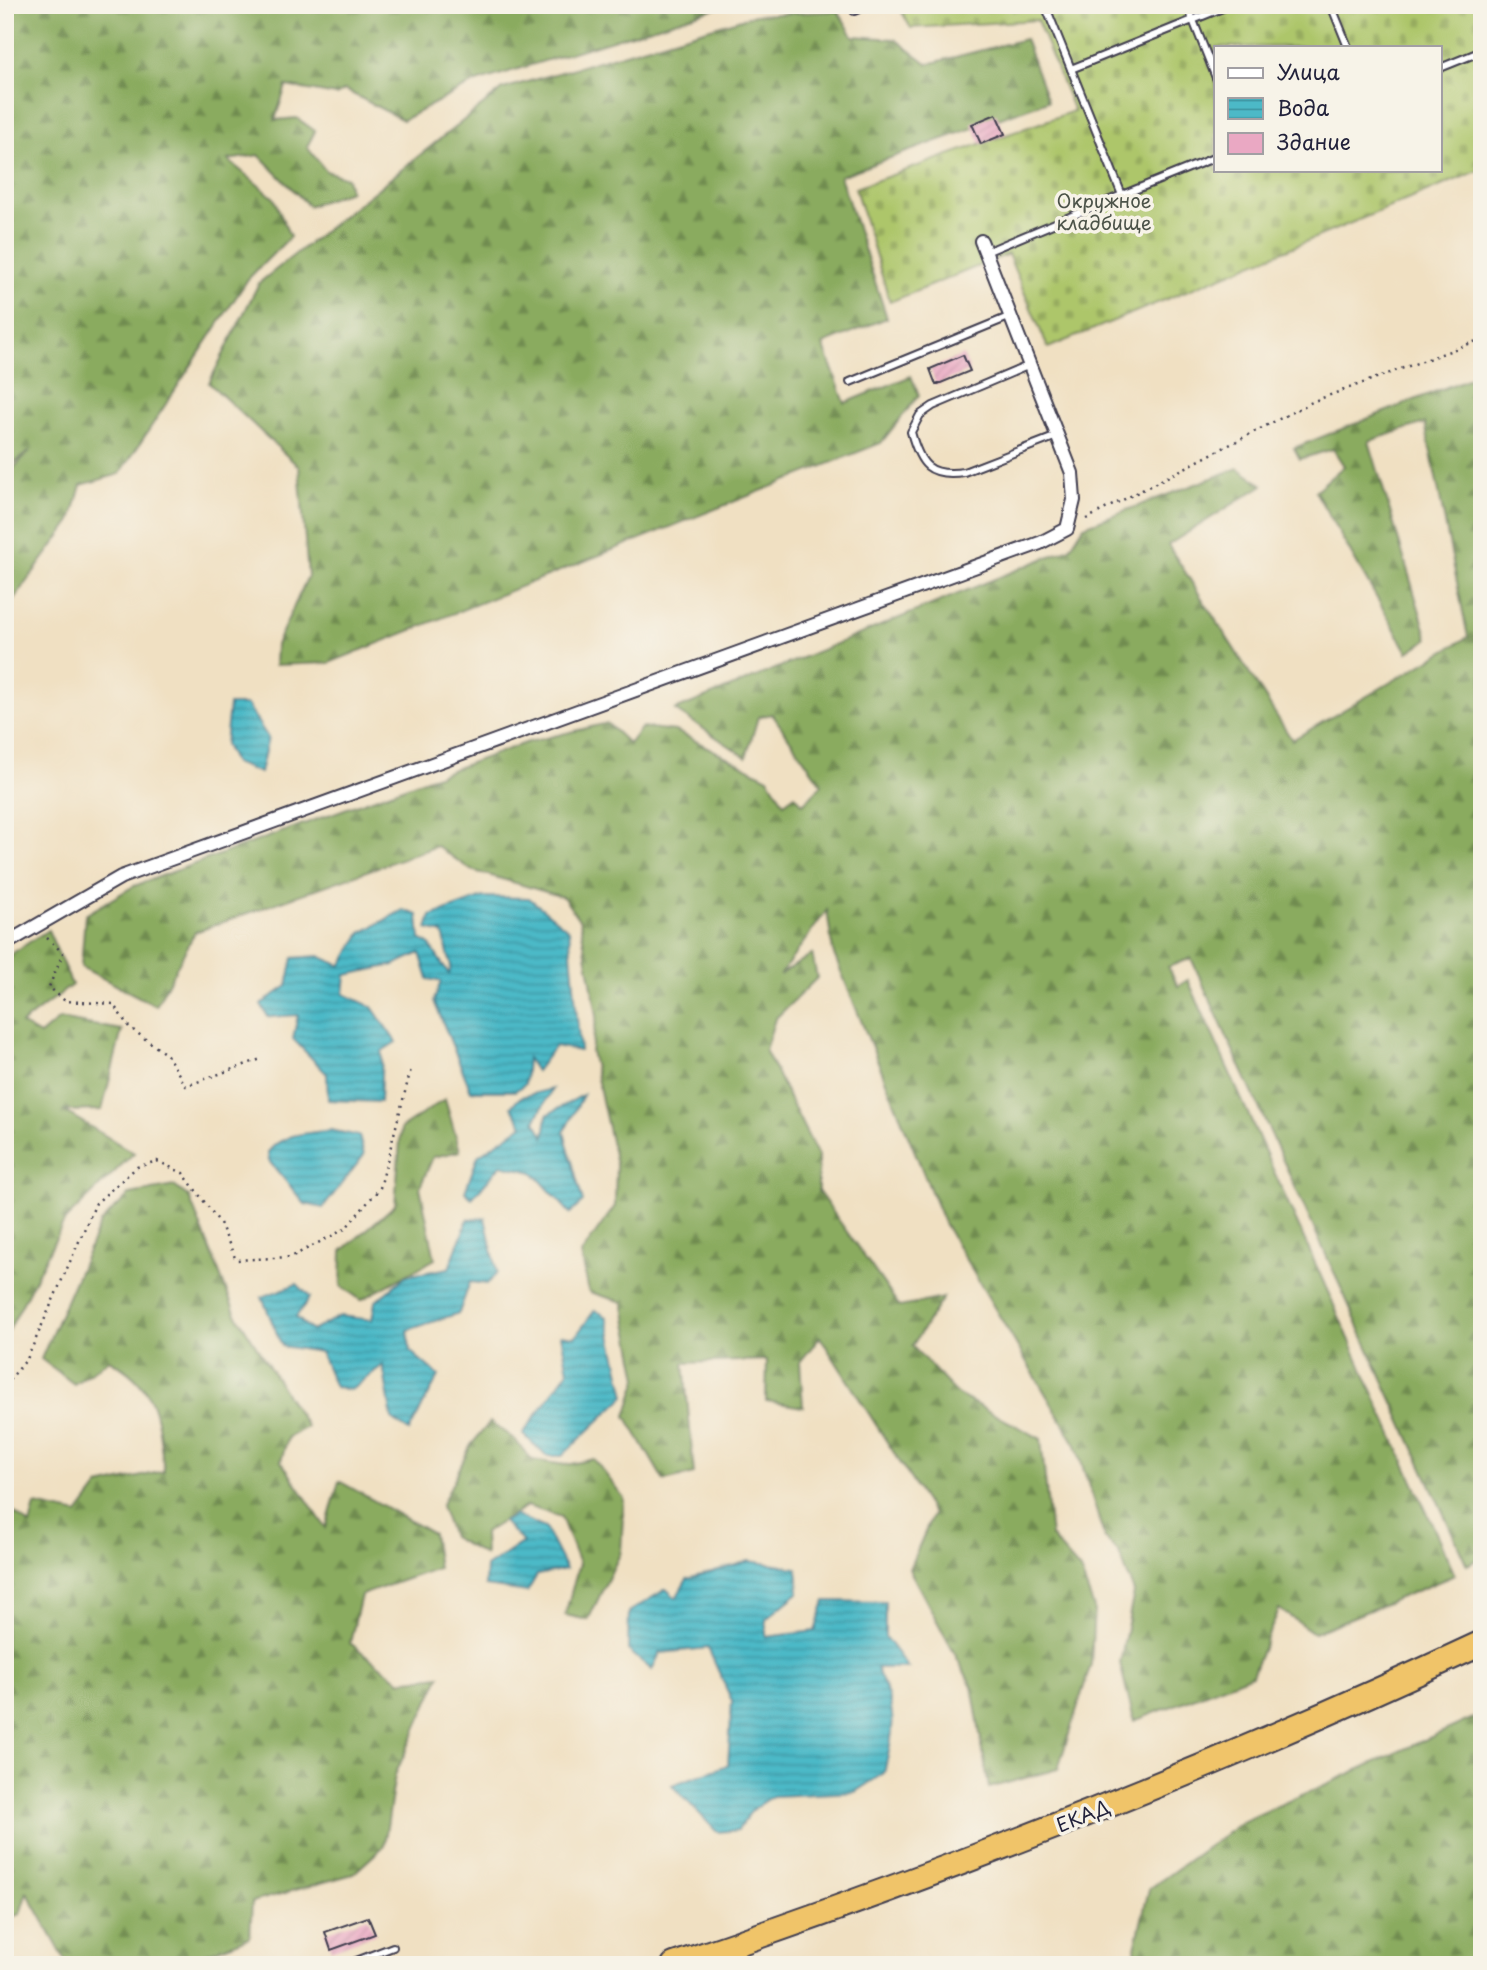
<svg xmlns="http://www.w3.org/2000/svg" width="1487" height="1970" viewBox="0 0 1487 1970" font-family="'Playpen Sans',sans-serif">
  <defs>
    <pattern id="forest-firs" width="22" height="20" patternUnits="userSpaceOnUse" patternTransform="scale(1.75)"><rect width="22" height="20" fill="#8aab5f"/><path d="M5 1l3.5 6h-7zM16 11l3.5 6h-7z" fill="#708b50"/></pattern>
    <pattern id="cemetery-stones" width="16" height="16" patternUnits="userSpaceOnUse" patternTransform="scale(1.75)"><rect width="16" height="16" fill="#adc66b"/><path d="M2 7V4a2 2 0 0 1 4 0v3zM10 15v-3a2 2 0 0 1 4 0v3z" fill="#95aa5e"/></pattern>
    <pattern id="water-rules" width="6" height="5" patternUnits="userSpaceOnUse" patternTransform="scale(1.75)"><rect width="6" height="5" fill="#4cb9c7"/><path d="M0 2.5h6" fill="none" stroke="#3f96a3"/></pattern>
    <pattern id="building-hatch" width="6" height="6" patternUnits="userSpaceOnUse" patternTransform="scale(1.75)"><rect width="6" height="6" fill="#eaa8c3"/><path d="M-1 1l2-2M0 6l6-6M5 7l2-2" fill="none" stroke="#c890a8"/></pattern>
  </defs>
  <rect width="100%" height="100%" fill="#f7f3e8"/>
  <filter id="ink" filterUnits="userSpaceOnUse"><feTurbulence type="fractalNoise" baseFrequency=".0143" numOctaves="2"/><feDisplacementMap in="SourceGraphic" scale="14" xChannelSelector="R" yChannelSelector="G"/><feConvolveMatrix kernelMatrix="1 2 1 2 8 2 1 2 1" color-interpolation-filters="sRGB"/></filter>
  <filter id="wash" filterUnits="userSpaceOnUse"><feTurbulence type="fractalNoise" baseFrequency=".00686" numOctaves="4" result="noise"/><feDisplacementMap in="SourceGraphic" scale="28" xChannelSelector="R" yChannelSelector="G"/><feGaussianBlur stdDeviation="1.57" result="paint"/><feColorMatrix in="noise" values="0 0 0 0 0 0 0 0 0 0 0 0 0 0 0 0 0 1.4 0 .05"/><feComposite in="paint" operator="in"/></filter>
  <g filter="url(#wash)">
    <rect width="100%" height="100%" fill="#f0e0c2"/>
    <!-- forest -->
    <g fill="url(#forest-firs)" stroke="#56664d" stroke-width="2">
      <path d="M5,5h721l-253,78 -70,37 -58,-30 -9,5 -50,-9 -11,34 22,-2 18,13 -8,16 19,24 21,7 3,13 -41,15 -50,-51 -31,5 46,38 16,39 -42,42 -128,195 -39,11 -10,36 -66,90v-134l25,-26 -25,19z"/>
      <path d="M838,11l15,25 42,3 33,25 97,-25 23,62 -208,75 47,142 -64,26 22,59 66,-27 8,19 -38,48 -552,220 -54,2 1,-20 32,-69 -9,-109 -90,-84 50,-100 244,-194 252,-74z"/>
      <path d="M1482,373v1184l-15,8 -276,-607 -23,9 10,19 10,-6 267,595 -141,58 -35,-24 -27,66 -118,46 -14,-58 14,-71 -15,-39 -14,-14 -29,-94 -132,-222 -111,-271 -6,-42 -47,65 32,-21 5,24 -42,41 -10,31 53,106v35l82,116 43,-9 -31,48 46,49 83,44 10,98 29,33 14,38 -3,56 -33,105 -69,19 -17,-102 -63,-117 24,-55 -113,-177 -20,25 3,45 -37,-6 1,-41 -83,3 10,111 -30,7 -38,-65 12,-38 -15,-76 -34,-10 -8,-38 34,-48 1,-42 -25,-113 6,-36 -17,-94 -17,-24 -92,-27 -34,-24 -242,86 -39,74 -75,-39 4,-52 49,-29 391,-143 82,-20 22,21 13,-17 34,4 92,47 16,25 11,-8 8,9 19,-19 -50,-71 -14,3 -12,40 -71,-47 395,-162 14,-22 154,-58 25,17 -95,60 124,195 176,-103 -43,-214 -56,18 59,198 -20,13 -93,-161 29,-25 -11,-17 -33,10 -6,-11z"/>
      <path d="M48,930l24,55 -51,39 19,11 19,-16 63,11 -20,80 -38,1 70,42 -69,67 -60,118v-380z"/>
      <path d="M445,1099l15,52 -27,6 -13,30 15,72 -74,41 -20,-14 1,-35 53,-46 6,-77z"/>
      <path d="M174,1186l15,11 46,115 72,115 -19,10 -7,24 45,67 13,-47 94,53 5,34 -77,27 -11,48 50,38 40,-5 -45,99 -11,71 -31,28 -101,28 -2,35 -73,28h-109l-41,-73 -7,22 -15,5v-414l25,20 5,-20 43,9 21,-28 65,-15c-7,-52 -4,-84 -55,-111l-35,24 -33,-25 59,-136 30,-29z"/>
      <path d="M490,1422l24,17 18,21 34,5 28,-6 30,39 -3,54 -33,68 -23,-5 14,-51 -18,-47 -34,-11 -43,27 1,22 -33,-18 -11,-31 30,-61z"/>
      <path d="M1482,1714v251h-344l-3,-17 14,-59 93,-67z"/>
    </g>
    <!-- cemetery -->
    <path fill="url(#cemetery-stones)" stroke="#687453" stroke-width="2" fill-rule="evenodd" d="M898,5h584v164l-434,179 -40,-94 -118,48 -35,-114 219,-77 -37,-91 -126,8zM1216,47h224v123h-224z"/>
    <!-- water -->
    <g fill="url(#water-rules)" stroke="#376e81" stroke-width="2">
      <path d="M229,705h18l21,33 -8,35 -26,-10 -9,-18z"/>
      <path d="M483,897l46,1 40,32 11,121 -25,-5 -19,25 -9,-13 -2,26 -10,7h-44l-37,-90 7,-20 -13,-2 -8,-26 -26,12 -48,10 -2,19 28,13 24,35 -14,9 -2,51 -52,-2 -1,-26 -34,-35 5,-24 -30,2 -7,-13 26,-18 6,-28 26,-2 22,10 20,-33 42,-23 15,5 2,24 9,5 20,30 2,-8 -8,-33 -16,-4 4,-13z"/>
      <path d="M552,1089l-17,32 9,16 3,-22 36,-20 -19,37 19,70 -13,11 -37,-41 -32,-7 -29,33 -7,-6 13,-36 45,-31 -12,-19 10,-9z"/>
      <path d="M331,1130l28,6 5,19 -41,53 -18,-4 -36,-43 -1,-9c15,-19 40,-19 63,-22z"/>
      <path d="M485,1218l12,54 -9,12 -18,-2 -11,31 -51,17 2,21 29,25 -30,55 -17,-12 -9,-54 -32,25 -16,-3 -15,-35 -38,-6 -20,-49 35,-13 13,13 -14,20 16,14 28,-15 32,4 3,-18 31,-26 43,-8 19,-49z"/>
      <path d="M595,1310l12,7 18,79 -63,60h-16l-23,-22 45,-63 -7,-36 14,2z"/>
      <path d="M515,1515l30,13 21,41 -29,6 -10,17 -42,-6 1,-19 37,-25 -20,-20z"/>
      <path d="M749,1561l48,7 2,24 -33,27v18l49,-6 10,-30 60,1v35l23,31h-32c22,44 19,58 8,105l-29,19 -82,4 -21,14 -14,20 -21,2 -45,-47 56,-20 4,-64 -24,-53 -48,5 -8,17 -24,-20 1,-38 37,-23 10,9 11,-19z"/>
    </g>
    <g id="blocks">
      <!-- building -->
      <g fill="url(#building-hatch)">
        <path d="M996,114l9,20 -24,10 -9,-20z"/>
        <path d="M963,355l7,16 -34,14 -6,-16z"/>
        <path d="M368,1917l7,17 -44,16 -6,-18z"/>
      </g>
    </g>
  </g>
  <g filter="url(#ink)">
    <use href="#blocks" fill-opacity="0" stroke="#413e4f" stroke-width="2"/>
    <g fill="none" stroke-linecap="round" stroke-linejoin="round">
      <defs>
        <g id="lane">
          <path d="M1045,5l26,64"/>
          <path d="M1187,5l29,73"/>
          <path d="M1331,5l17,42"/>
          <path d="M1473,5l9,23"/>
          <path d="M854,11l15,-6"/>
          <path d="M1440,68l42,-17"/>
          <path d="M1216,157l-94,38 -51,-126 159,-64"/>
          <path d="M986,252l136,-57"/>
          <path d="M1030,365l-97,41 -13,9 -9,17c9,33 18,45 53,40l93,-36"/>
          <path d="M850,382l161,-66"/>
          <path d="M346,1965l47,-18"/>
        </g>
        <path id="street" d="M5,944l116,-67 919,-334 27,-14 7,-29 -2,-27 -91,-232"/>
        <path id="highway" d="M674,1965c275,-93 545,-199 808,-322"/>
      </defs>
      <!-- lane casing -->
      <use href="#lane" stroke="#413e4f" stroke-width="10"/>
      <!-- street casing -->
      <use href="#street" stroke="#413e4f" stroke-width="16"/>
      <!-- highway casing -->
      <use href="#highway" stroke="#413e4f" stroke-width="28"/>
      <!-- path -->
      <g stroke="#413e4f" stroke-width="2.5" stroke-dasharray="2 5" stroke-linecap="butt">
        <path d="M1086,519l228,-118 168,-62"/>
        <path d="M47,938l16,15 -14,34 16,14 48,3 16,23 38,28 19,31 75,-27"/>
        <path d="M5,1385l22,-26 69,-156 41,-36 20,-6 26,12 37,50 16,37 55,-3 54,-28 35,-41 31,-119"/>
      </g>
      <!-- lane -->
      <use href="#lane" stroke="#fff" stroke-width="6"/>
      <!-- street -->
      <use href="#street" stroke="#fff" stroke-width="12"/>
      <!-- highway -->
      <use href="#highway" stroke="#f0c469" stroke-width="24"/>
    </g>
  </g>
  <g text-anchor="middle" stroke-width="7" stroke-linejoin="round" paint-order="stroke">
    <!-- park labels -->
    <g font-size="19" fill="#4c5349" stroke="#f7f3e8">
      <text x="1104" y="208">Окружное<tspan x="1104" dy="22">кладбище</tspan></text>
    </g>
    <!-- street labels -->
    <g font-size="19" fill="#22223b" stroke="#f7f3e8">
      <text transform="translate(1083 1816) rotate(-22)" y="7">ЕКАД</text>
    </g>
  </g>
  <!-- margin -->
  <rect width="1487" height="1970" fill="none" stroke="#f7f3e8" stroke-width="28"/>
  <!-- legend -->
  <rect x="1214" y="46" width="228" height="126" fill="#f7f3e8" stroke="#a29fa3" stroke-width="2"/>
  <rect x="1228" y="68" width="35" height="10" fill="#ffffff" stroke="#a29fa3" stroke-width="2"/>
  <text x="1277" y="80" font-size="21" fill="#22223b">Улица</text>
  <rect x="1228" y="98" width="35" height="21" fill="url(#water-rules)" stroke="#a29fa3" stroke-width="2"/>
  <text x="1277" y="116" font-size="21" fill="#22223b">Вода</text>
  <rect x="1228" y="133" width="35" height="21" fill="#eaa8c3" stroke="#a29fa3" stroke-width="2"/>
  <text x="1277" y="150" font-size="21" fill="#22223b">Здание</text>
</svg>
